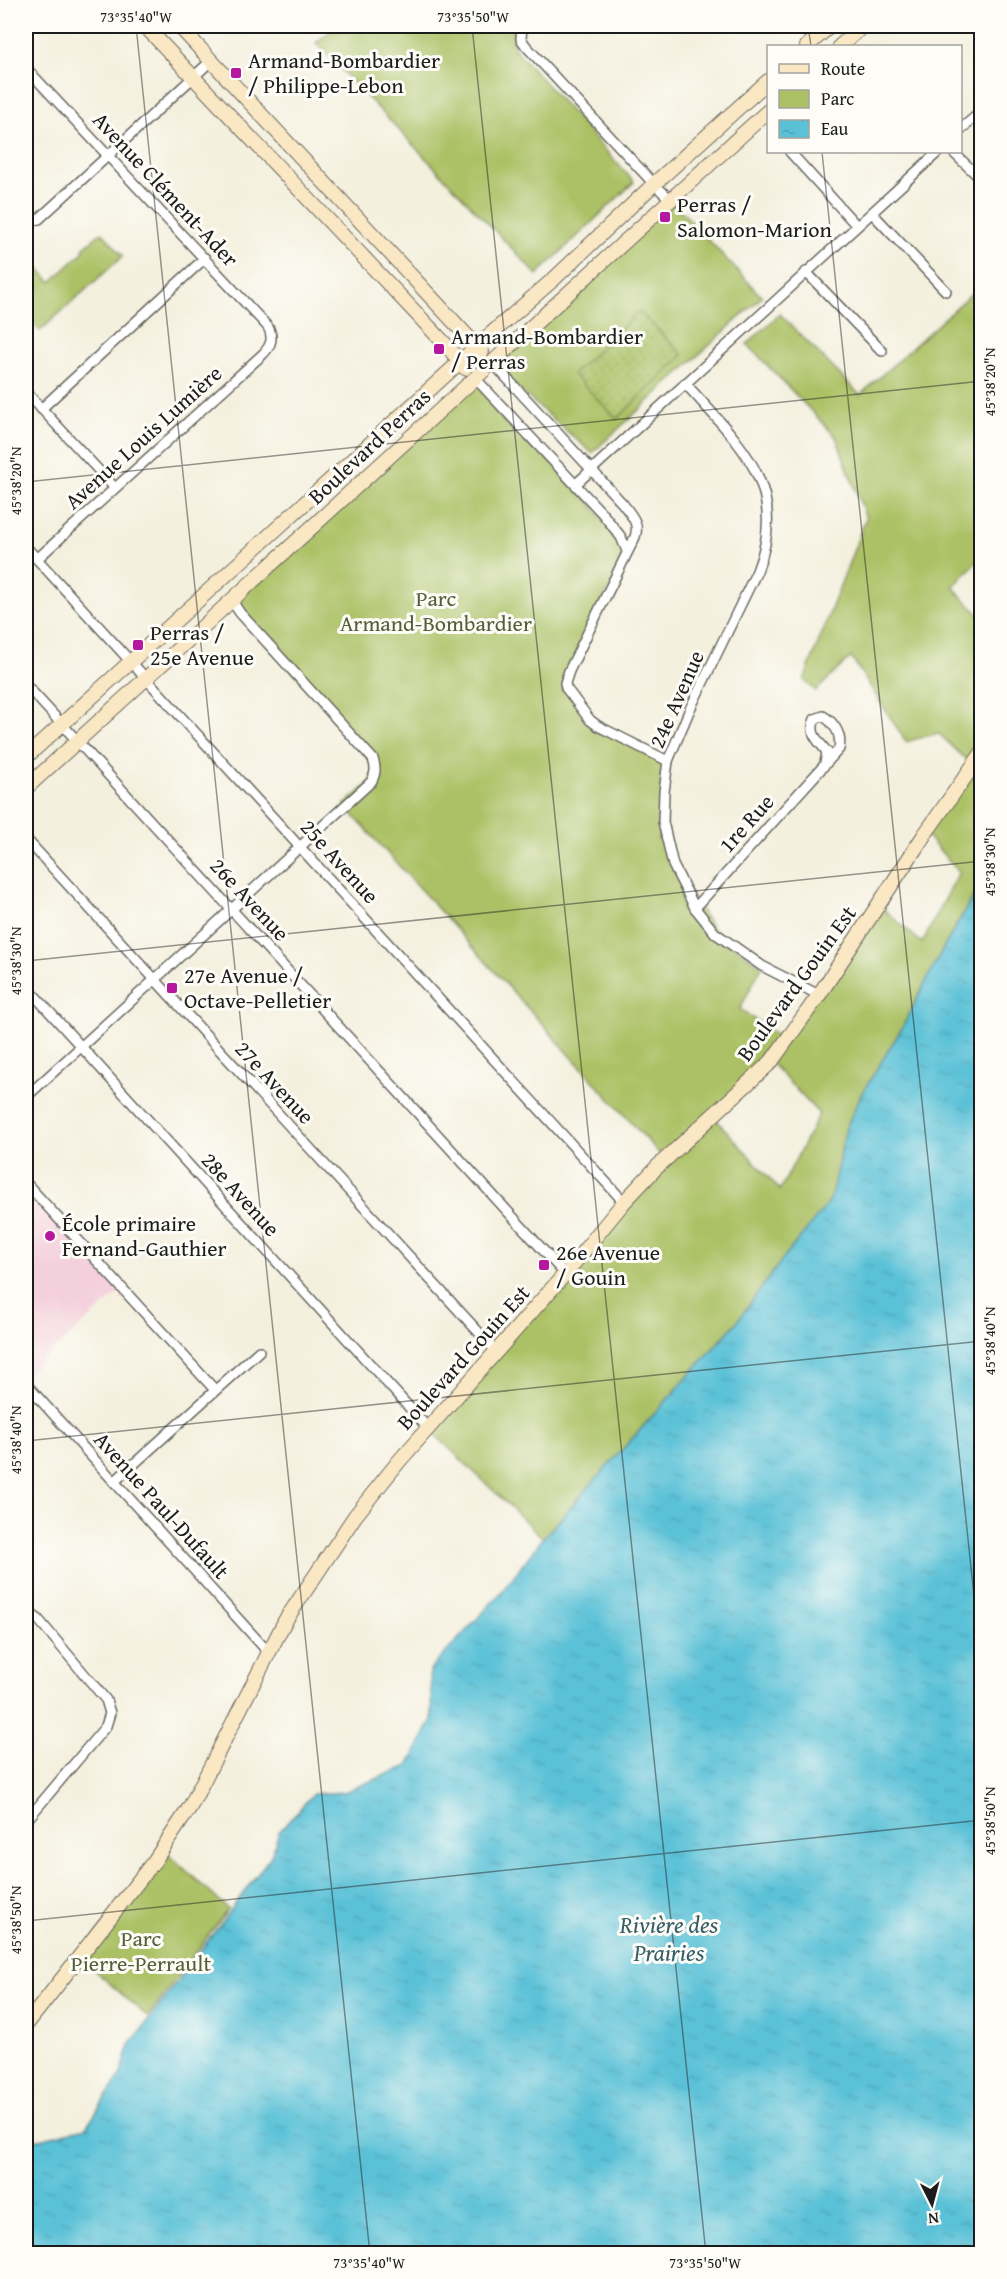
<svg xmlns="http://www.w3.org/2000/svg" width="1007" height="2279" viewBox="0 0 1007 2279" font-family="'Gentium Book Plus',serif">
  <defs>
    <pattern id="garden-dots" width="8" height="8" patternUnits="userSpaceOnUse" patternTransform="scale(1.5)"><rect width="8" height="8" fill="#acc165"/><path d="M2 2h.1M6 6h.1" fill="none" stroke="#93a557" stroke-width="1.8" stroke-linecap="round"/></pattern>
    <pattern id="water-ripples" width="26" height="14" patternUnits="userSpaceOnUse" patternTransform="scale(1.5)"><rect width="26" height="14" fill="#5ac1d7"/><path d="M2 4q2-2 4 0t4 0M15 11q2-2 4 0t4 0" fill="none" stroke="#4ea5b8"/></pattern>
  </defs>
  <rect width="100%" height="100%" fill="#fdfcf7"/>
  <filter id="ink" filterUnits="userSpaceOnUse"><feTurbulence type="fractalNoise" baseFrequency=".0167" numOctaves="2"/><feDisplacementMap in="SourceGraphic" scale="12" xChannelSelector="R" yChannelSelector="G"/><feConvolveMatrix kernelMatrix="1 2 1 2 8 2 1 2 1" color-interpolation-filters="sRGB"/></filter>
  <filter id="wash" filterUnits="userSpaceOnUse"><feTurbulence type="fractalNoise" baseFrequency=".008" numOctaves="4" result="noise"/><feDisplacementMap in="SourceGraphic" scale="24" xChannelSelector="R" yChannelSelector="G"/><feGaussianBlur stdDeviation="1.35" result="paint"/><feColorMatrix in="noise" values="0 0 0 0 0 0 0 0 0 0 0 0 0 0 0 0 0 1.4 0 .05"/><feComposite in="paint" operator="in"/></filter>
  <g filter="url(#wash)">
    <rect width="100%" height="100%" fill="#f4f0de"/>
    <!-- built -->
    <path fill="#f4cfdc" d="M26,1183l97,106 -97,85z"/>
    <!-- green -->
    <g fill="#acc165" stroke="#646e40" stroke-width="1.5" fill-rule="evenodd">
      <path d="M336,26h177l1,22 120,134 -97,93 -221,-232z"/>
      <path d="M671,200l91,97 -170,156 -86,-75 -14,-16z"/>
      <path d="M102,232l21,24 -83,75 -14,-15v-60l25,26 33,-31 -1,-3z"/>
      <path d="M981,285v272l-28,30 28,30v266l-40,69 -40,78 -39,63 -16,35 -15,73 -95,122 -193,215 -115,-110 237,-268 -321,-355 27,-23 4,-17 -143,-164 243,-223 101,106 51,67 -62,132 25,37 78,41 -5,46 10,58 42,68 47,33 -22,43 42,30 97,-134 43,38 37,-71 -34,-38 48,-68 -35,-33 -32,9 -55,-85 -35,34 -12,-11 62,-162 -30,-81 -89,-93 33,-30 80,81zM771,1063l48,51 -39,76 -66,-73z"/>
      <path d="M163,1849l65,60 -80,108 -69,-60z"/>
    </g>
    <!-- garden -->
    <path fill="url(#garden-dots)" stroke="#646e40" stroke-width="1.5" d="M639,311l44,44 -66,64 -44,-45z"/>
    <!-- water -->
    <path fill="url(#water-ripples)" stroke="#3b6e7a" stroke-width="1.5" d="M981,883v1370h-955v-102l7,-10 53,-14 34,-51 10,-31 141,-189 8,-24 34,-38 31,-2 64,-26 24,-46 -2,-50 70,-76 43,-56 193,-215 48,-66 46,-56 16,-73 16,-35 39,-63 40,-78z"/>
  </g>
  <g filter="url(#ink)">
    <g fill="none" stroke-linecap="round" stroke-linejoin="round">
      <defs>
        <g id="street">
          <path d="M522,26l-1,13 5,7 128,138 17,16"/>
          <path d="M976,26l6,5"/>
          <path d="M26,68l242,259c6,11 3,19 -5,27l-226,205"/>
          <path d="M960,130l22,-19"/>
          <path d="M790,152l67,74"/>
          <path d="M953,152l29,28"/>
          <path d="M872,213l74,78"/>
          <path d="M26,222l13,-3 173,-159"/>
          <path d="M806,272l76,79"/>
          <path d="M492,362l131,142c8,11 17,19 12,33l-66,134 -4,12 1,5 24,32 8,6 70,35"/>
          <path d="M475,378l127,135 19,24 6,14"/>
          <path d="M685,383c52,59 106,102 72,188l-67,138 -22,52 -4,31 -1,30 10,43 22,43 20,25 47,33 57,29"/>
          <path d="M26,392l89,96"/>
          <path d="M41,409l164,-151"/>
          <path d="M576,484l362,-332"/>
          <path d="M26,547l598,655"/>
          <path d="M26,685l539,589"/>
          <path d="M26,839l470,512"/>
          <path d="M695,908l144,-159c3,-14 -4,-26 -16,-33l-8,3c-7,15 4,22 12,33l-2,11"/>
          <path d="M26,986l402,442"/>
          <path d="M26,1097l345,-315c5,-8 5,-14 2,-23l-133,-146 -8,-12"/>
          <path d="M26,1183l189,207"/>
          <path d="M26,1384l243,269"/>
          <path d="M114,1482l145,-131"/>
          <path d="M26,1611l12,8 68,81 4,13 -4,13 -80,95"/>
        </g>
        <g id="secondary">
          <path d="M145,26l303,321 17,21"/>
          <path d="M179,26l303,326"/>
          <path d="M807,46l23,-20"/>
          <path d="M840,46l23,-20"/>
          <path d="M26,757l458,-417 71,-62 99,-94 114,-103"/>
          <path d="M26,788l742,-677"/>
          <path d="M26,2025l129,-165 35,-53 95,-186 70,-105 45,-56 165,-186 59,-72 32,-34 115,-106 48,-67 106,-161 57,-81"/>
        </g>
      </defs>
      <!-- street casing -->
      <use href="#street" stroke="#686660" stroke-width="12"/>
      <!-- secondary casing -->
      <use href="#secondary" stroke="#686660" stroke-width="16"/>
      <!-- street -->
      <use href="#street" stroke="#fff" stroke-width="9"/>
      <!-- secondary -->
      <use href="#secondary" stroke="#fae7c3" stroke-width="14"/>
    </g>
  </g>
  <!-- ticks -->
  <path fill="none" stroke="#1c1c1c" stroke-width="1.5" stroke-opacity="0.45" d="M136,26l234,2228M472,26l234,2228M808,26l3,20M822,152l160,1520M26,482l956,-101M26,961l956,-100M26,1441l956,-100M26,1921l956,-101M26,2179l7,75"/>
  <!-- markers -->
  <g fill="#b5179e" stroke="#fdfcf7" stroke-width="2">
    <rect x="230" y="67" width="12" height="12" rx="3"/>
    <rect x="659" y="211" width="12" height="12" rx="3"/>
    <rect x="433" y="343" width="12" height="12" rx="3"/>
    <rect x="132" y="639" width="12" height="12" rx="3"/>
    <rect x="166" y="982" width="12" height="12" rx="3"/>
    <circle cx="50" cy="1236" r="6"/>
    <rect x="538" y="1259" width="12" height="12" rx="3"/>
  </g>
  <g text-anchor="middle" stroke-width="6" stroke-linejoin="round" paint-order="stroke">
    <!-- poi labels -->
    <g font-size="22" fill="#1c1c1c" stroke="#fdfcf7" text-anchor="start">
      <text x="248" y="68">Armand-Bombardier<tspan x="248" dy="25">/ Philippe-Lebon</tspan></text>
      <text x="677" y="212">Perras /<tspan x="677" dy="25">Salomon-Marion</tspan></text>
      <text x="451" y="344">Armand-Bombardier<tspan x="451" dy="25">/ Perras</tspan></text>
      <text x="150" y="640">Perras /<tspan x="150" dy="25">25e Avenue</tspan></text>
      <text x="184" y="983">27e Avenue /<tspan x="184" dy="25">Octave-Pelletier</tspan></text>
      <text x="62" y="1231">École primaire<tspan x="62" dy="25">Fernand-Gauthier</tspan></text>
      <text x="556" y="1260">26e Avenue<tspan x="556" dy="25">/ Gouin</tspan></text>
    </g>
    <!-- street labels -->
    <g font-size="22" fill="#1c1c1c" stroke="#fdfcf7">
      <text transform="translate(166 189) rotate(47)" y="8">Avenue Clément-Ader</text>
      <text transform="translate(143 437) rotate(-42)" y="8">Avenue Louis Lumière</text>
      <text transform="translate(369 446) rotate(-43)" y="8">Boulevard Perras</text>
      <text transform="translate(676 699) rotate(-66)" y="8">24e Avenue</text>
      <text transform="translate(746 823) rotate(-48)" y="8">1re Rue</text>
      <text transform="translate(340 861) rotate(48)" y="8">25e Avenue</text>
      <text transform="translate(250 899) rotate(47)" y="8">26e Avenue</text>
      <text transform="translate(796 983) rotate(-54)" y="8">Boulevard Gouin Est</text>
      <text transform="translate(275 1082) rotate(47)" y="8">27e Avenue</text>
      <text transform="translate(241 1194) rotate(48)" y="8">28e Avenue</text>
      <text transform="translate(463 1357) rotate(-48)" y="8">Boulevard Gouin Est</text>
      <text transform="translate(162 1505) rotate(48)" y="8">Avenue Paul-Dufault</text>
    </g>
    <!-- park labels -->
    <g font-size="22" fill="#565e39" stroke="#fdfcf7">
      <text x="436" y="606">Parc<tspan x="436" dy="25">Armand-Bombardier</tspan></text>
      <text x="141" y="1946">Parc<tspan x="141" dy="25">Pierre-Perrault</tspan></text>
    </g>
    <!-- water labels -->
    <g font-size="24" font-style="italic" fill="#355e67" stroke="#fdfcf7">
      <text x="669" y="1933">Rivière des<tspan x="669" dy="28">Prairies</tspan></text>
    </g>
  </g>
  <!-- margin -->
  <rect width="1007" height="2279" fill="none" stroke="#fdfcf7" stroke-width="66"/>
  <!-- legend -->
  <rect x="767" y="45" width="195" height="108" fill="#fdfcf7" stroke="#a3a29f" stroke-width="1.5"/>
  <rect x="779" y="64" width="30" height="9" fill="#fae7c3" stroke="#a3a29f" stroke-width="1.5"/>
  <text x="821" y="75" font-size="18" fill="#1c1c1c">Route</text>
  <rect x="779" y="90" width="30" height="18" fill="#acc165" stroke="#a3a29f" stroke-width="1.5"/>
  <text x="821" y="105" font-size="18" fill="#1c1c1c">Parc</text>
  <rect x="779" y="120" width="30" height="18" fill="url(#water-ripples)" stroke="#a3a29f" stroke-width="1.5"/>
  <text x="821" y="135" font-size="18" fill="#1c1c1c">Eau</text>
  <!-- north arrow -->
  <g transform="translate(932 2204) rotate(174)" stroke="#fdfcf7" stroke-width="4.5" paint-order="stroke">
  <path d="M0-4.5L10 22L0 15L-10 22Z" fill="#1c1c1c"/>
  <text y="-9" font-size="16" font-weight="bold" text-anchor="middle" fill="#1c1c1c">N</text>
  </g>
  <rect x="33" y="33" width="941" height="2213" fill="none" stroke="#1c1c1c" stroke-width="2"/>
  <g font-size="15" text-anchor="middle" fill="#1c1c1c">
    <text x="136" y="22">73°35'40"W</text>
    <text x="473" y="22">73°35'50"W</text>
    <text transform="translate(990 382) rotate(-90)" y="5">45°38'20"N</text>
    <text transform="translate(16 481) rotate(-90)" y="5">45°38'20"N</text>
    <text transform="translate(990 862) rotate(-90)" y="5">45°38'30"N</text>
    <text transform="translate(16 961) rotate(-90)" y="5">45°38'30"N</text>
    <text transform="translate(990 1341) rotate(-90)" y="5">45°38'40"N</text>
    <text transform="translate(16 1440) rotate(-90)" y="5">45°38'40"N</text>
    <text transform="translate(990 1821) rotate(-90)" y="5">45°38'50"N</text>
    <text transform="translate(16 1920) rotate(-90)" y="5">45°38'50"N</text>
    <text x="369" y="2268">73°35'40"W</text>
    <text x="705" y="2268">73°35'50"W</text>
  </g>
</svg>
